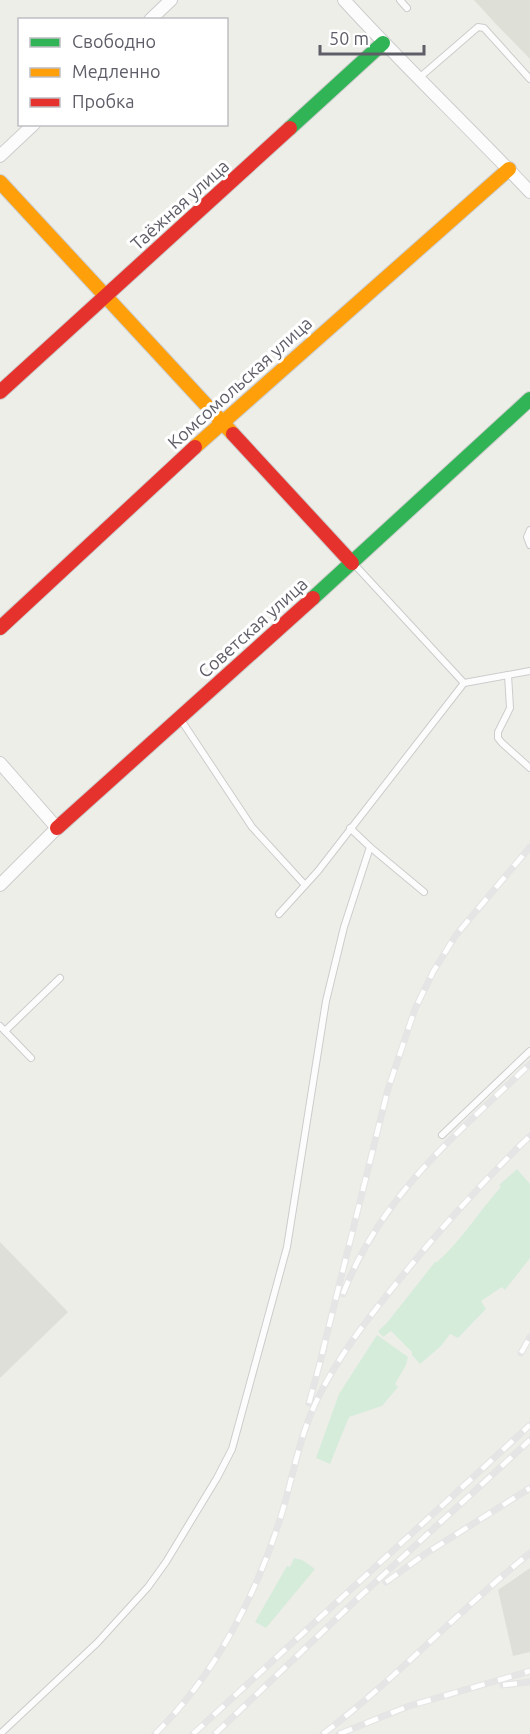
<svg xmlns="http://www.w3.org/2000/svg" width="530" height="1734" viewBox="0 0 530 1734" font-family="Ubuntu,sans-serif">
  <rect width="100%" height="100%" fill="#eeeee9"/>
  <!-- industrial -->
  <g fill="#dfdfda">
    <path d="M0,1242l68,70 -68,66z"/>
    <path d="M530,1568v84l-17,4 -15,-66z"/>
  </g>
  <!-- education -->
  <path fill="#dedfd7" d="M474,0h56v59l-35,-36z"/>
  <!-- green -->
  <g fill="#d5ecdb">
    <path d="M517,1169l13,15v74l-25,32 -3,-3 -21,14 5,8 -28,29 -8,-4 -9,12 -21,18 -8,-9v-3l-21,-21 -8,6 -5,-6 8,-7 49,-62h2c25,-22 41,-50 64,-75l-2,-2z"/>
    <path d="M377,1335l31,22 -2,8 -11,19 3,3 -16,19 -33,11 -19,47 -14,-6 23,-64z"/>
    <path d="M294,1558l8,2 13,9 -49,59 -11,-6 32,-56 3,1z"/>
  </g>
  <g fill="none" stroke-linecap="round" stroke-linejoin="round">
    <defs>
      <g id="lane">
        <path d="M400,0l7,8"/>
        <path d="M419,78l59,-51 6,1 46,51"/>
        <path d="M530,530l-3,7 3,8"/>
        <path d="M508,675l2,33 -12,24v6l4,5 28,25"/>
        <path d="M464,683l66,-12"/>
        <path d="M181,720l71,107 53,58"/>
        <path d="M370,847l54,45"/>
        <path d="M279,914l39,-43 146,-188 -110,-119"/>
        <path d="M0,1026l31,32"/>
        <path d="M5,1031l55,-53"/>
        <path d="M442,1135l88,-84"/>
        <path d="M0,1734l97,-91 51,-56 18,-25 51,-84 15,-29 55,-202 39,-246 18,-74 26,-80 -20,-19"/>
      </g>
      <g id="street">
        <path d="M344,0c60,66 125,127 186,192"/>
        <path d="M150,20l21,-20"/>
        <path d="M0,156l34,-32"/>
        <path d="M0,763l57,65 -57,57"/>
      </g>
      <g id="fast">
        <path d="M290,128l93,-85"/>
        <path d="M313,598l217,-199"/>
      </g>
      <g id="slow">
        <path d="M0,182l233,252"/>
        <path d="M195,447l314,-278"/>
      </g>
      <g id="jam">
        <path d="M0,392l290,-264"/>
        <path d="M233,434l119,129"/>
        <path d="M0,628l195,-181"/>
        <path d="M57,828l256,-230"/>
      </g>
    </defs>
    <!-- lane casing -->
    <use href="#lane" stroke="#ccc" stroke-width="8"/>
    <!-- street casing -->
    <use href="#street" stroke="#ccc" stroke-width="14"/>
    <!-- fast casing -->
    <use href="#fast" stroke="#cbcbcb" stroke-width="16"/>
    <!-- slow casing -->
    <use href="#slow" stroke="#cbcbcb" stroke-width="16"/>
    <!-- jam casing -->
    <use href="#jam" stroke="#cbcbcb" stroke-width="16"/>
    <!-- lane -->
    <use href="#lane" stroke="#fcfcfc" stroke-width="6"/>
    <!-- street -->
    <use href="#street" stroke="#fcfcfc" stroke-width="12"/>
    <!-- fast -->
    <use href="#fast" stroke="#30b455" stroke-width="14"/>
    <!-- slow -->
    <use href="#slow" stroke="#ff9f0a" stroke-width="14"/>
    <!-- jam -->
    <use href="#jam" stroke="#e5322d" stroke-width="14"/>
    <defs>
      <g id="rail">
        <path d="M343,1294c39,-100 112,-158 187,-230"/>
        <path d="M521,1353l9,-16"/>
        <path d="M322,1354l66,-265 27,-80 18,-37 23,-37 74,-88"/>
        <path d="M309,1403l15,-55"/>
        <path d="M386,1582l39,-28 105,-66"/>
        <path d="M503,1685l27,-3"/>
        <path d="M155,1734c60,-59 101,-138 126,-218 12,-39 18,-79 36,-116 21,-44 52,-83 82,-120 41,-51 84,-99 131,-144"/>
        <path d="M193,1734l337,-309"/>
        <path d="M215,1734l141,-134 174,-160"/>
        <path d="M323,1734c73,-55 136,-124 207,-181"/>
        <path d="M339,1734l70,-28 121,-35"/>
      </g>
    </defs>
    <!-- rail casing -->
    <use href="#rail" stroke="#e5e5e5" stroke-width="7"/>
    <!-- rail -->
    <use href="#rail" stroke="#fff" stroke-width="4.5" stroke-dasharray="14" stroke-linecap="butt"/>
  </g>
  <g text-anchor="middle" stroke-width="6" stroke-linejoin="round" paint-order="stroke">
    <!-- street labels -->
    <g font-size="18" fill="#5e5e68" stroke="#fff">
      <text transform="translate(180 205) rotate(-42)" y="6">Таёжная улица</text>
      <text transform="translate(240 383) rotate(-42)" y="6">Комсомольская улица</text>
      <text transform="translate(253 628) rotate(-42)" y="6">Советская улица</text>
    </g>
  </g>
  <!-- legend -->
  <rect x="18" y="18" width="210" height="108" fill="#ffffff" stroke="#bfbfc3" stroke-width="1.5"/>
  <rect x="30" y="38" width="30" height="9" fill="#30b455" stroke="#bfbfc3" stroke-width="1.5"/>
  <text x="72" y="48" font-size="18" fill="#5e5e68">Свободно</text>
  <rect x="30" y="68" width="30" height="9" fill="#ff9f0a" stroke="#bfbfc3" stroke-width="1.5"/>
  <text x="72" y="78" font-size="18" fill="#5e5e68">Медленно</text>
  <rect x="30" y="98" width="30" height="9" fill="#e5322d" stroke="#bfbfc3" stroke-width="1.5"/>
  <text x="72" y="108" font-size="18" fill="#5e5e68">Пробка</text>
  <!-- scale -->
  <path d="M320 45v9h104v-9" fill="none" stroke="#5e5e68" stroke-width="3"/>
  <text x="329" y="45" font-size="18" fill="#5e5e68" stroke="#ffffff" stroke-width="4.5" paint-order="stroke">50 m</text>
</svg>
